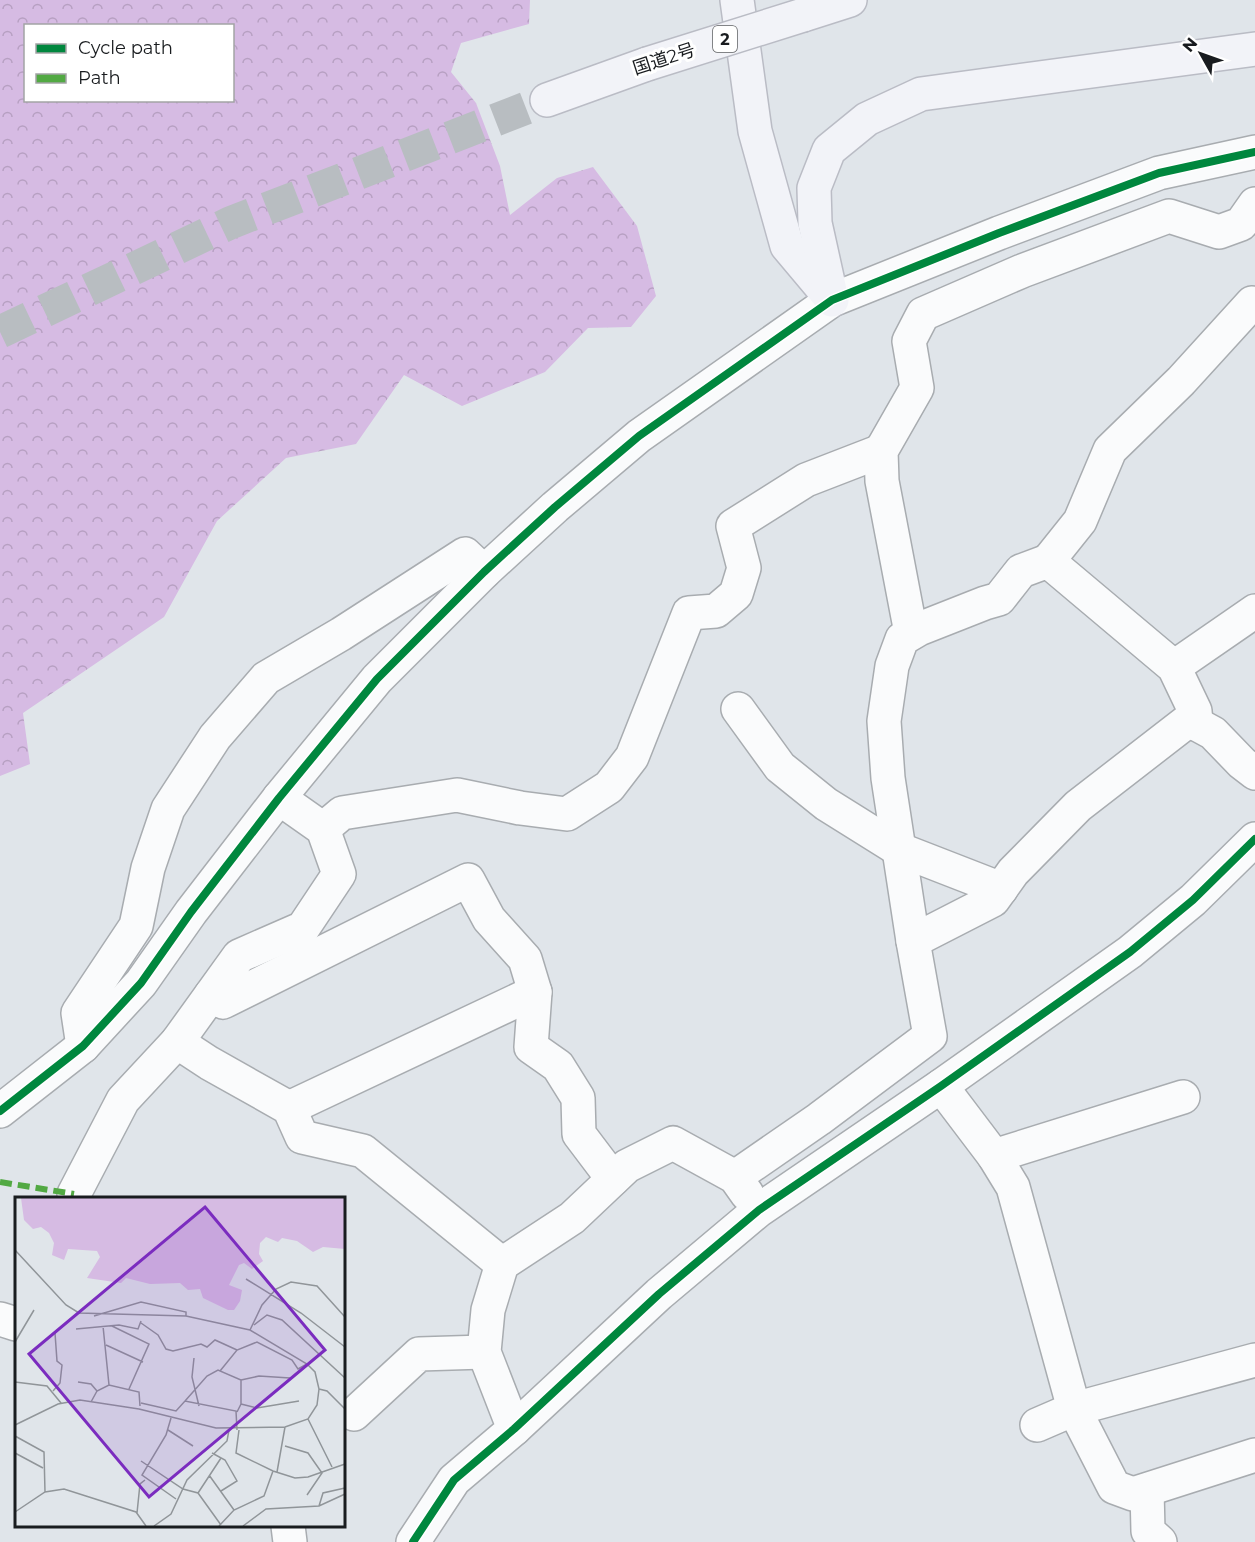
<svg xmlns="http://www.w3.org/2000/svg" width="1255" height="1542" viewBox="0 0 1255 1542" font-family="Montserrat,'Noto Sans JP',sans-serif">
  <defs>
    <pattern id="forest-crowns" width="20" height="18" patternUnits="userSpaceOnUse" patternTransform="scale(1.5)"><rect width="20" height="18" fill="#d6bbe3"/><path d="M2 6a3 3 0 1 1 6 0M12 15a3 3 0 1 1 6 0" fill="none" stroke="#b7a0c2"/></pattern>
  </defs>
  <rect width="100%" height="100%" fill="#e0e5ea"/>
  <!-- forest -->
  <path fill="url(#forest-crowns)" fill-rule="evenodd" d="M0,0h530l-1,24 -68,19 -10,29 25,31 24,63 10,49 47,-37 36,-11 44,59 19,70 -25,31 -43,1 -43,44 -83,34 -58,-31 -48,69 -70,14 -69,63 -53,96 -141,96 7,51 -30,12zM26,26h206v74h-206z"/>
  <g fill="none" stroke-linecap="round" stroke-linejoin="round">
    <!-- trunk-tunnel -->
    <path stroke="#b8bdc1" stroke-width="33" stroke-dasharray="33 16" stroke-linecap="butt" d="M0,332l230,-109 317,-123"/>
    <defs>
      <g id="minor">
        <path d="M1048,561l32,-40 30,-71 71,-69 71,-78"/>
        <path d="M911,633l-29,-152 -1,-30 36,-63 -8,-47 14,-27 99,-43 147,-55 50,16 22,-8 14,-20"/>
        <path d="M1174,667l81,-56"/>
        <path d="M738,709l42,58 46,37 72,45 103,40"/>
        <path d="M323,829l19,-16 115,-18 63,13 47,6 42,-27 23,-30 57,-144 27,-2 20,-17 8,-26 -11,-42 73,-46 75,-29"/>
        <path d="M913,941l-25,-163 -4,-57 8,-55 10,-27 17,-10 66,-26 14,-4 22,-28 27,-10 126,106 21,44 1,13"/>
        <path d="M211,995l12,7 245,-122 21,39 36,40 10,33 -4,55 27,19 20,32 1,36 34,45"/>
        <path d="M177,1042l32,21 80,45 13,29 61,14 139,113"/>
        <path d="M83,1046l-5,-33 58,-87 12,-58 20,-59 47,-72 51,-59 75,-44 124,-80 19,18"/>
        <path d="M941,1086l53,70 19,31 61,222 40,78 19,7 122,-39"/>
        <path d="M289,1108l246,-116"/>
        <path d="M994,1156l189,-59"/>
        <path d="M735,1177l84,-58 111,-83 -17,-95 80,-41 20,-28 65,-66 111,-86 24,13 29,30 13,10"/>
        <path d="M74,1194l49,-94 54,-58 62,-86 64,-28 36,-54 -16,-45 -44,-31"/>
        <path d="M0,1319l16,5"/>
        <path d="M354,1414l65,-60 65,-2"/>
        <path d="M1037,1425l37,-16 181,-49"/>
        <path d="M1147,1490l1,41 12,11"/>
        <path d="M288,1526l2,16"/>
        <path d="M413,1542l41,-62 60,-51 -30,-77 4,-42 14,-46 70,-46 55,-52 46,-23 62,34 12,17"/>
      </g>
      <g id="tertiary">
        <path d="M0,1111l83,-65 58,-63 50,-71 88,-114 98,-119 107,-107 71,-65 84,-71 193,-136 167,-67 160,-60 96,-21"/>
        <path d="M514,1429l145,-135 100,-84 182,-124 189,-134 63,-52 62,-61"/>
      </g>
      <g id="trunk">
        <path d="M737,0l18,131 32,115 42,50"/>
        <path d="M803,15l47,-15"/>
        <path d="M547,100l100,-36"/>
        <path d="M832,300l-17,-77 -1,-35 15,-38 38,-31 54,-25 334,-45"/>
      </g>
    </defs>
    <!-- minor casing -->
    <use href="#minor" stroke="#a8acb0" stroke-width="36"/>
    <!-- tertiary casing -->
    <use href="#tertiary" stroke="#a8acb0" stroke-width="36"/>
    <!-- trunk casing -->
    <use href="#trunk" stroke="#babcc5" stroke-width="36"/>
    <!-- minor -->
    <use href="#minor" stroke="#fafbfc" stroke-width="33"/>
    <!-- tertiary -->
    <use href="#tertiary" stroke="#fafbfc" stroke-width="33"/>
    <!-- trunk -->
    <use href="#trunk" stroke="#f2f3f8" stroke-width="33"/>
    <defs>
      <path id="trunk-bridge" d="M647,64l156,-49"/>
    </defs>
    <!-- trunk-bridge casing -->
    <use href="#trunk-bridge" stroke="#babcc5" stroke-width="36" stroke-linecap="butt"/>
    <!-- trunk-bridge -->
    <use href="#trunk-bridge" stroke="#f2f3f8" stroke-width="33"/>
    <!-- quiet -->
    <path stroke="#52a943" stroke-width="6" stroke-dasharray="12 6" stroke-linecap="butt" d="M0,1182l74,12"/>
    <defs>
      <g id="cycleway">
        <path d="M0,1111l83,-65 58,-63 50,-71 88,-114 98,-119 107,-107 71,-65 84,-71 193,-136 167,-67 160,-60 96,-21"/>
        <path d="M413,1542l41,-62 60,-51 145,-135 100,-84 182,-124 189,-134 63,-52 62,-61"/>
      </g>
    </defs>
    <!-- cycleway casing -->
    <use href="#cycleway" stroke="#fff" stroke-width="11"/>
    <!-- cycleway -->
    <use href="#cycleway" stroke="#00873e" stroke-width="8"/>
  </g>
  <g text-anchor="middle" stroke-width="6" stroke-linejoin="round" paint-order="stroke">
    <!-- shield labels -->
    <rect fill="#fff" stroke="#5e6062" stroke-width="1.5" x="713" y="26" width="24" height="26" rx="4.5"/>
    <g font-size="16" font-weight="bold" fill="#191c1f">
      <text x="725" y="45">2</text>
    </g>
    <!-- street labels -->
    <g font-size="18" fill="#191c1f" stroke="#fff">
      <text transform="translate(664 59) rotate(-18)" y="6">国道2号</text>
    </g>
  </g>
  <!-- overview -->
  <g transform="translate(15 1197)">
    <rect width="330" height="330" fill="#e0e5ea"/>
    <path d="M6,1h324v51l-22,-2 -10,5 -16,-11 -15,-3 -4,4 -12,-5 -6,6 -1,11 4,7 -11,8 -8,-6 -5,2 -10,20 13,5 -2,11 -6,9h-6l-25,-12 -3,-9 -12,1 -8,-7 -30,1 -24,-6 -5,5 -34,-5 13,-21 -3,-6 -29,-2 -4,11 -12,-5 2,-12 -5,-10 -8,-6 -8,2 -9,-9z" fill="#d6bbe3"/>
    <path fill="none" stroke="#909599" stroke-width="1.5" d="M0,53l51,55 13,8 107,3 64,14 57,34 8,8 4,17 -2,16 -9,14 -23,8 -69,1 -77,-19 -59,-9 -22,4 -43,21M231,82l55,34 44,34M79,119l47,-14 45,10v4M126,126l17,12 8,14 7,2 28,-7 6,3 8,-7 22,10M239,128l13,-10 15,5 63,58M88,129l6,59M97,129l37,18 -20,45M61,132l43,-4 19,4 3,-8M235,133l12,-25 14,-16 15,-7 26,4 28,31M0,145l19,-32M91,148l37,17M179,161l-2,19 7,29M205,174l17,-21 20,-8 35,18 6,9 9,-5M226,183l18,-4 31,2M0,185l32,4 14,17M63,185l13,2 6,7M304,192l8,2 18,18M38,194l7,-8 2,-18 -5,-4 -2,-28M170,204l22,-25 11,-6 23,10v24l-4,8M76,205l6,-11 12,-6 30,7 1,14M126,206l35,8 9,-10 51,10 1,19M226,207l16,4 42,-7M156,221l-5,17 -24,40 34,24M293,222l24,48M153,233l25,16M224,233l-3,23 37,18 22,7 13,-1 37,-13M0,239l29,16 1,40M270,249l23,7 14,20 -15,22M0,256l28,15M197,256l13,7 12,21 -16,10M126,264l42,28 15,4 23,32M262,275l8,-45M194,278l25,35M183,296l23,-35M304,309l4,-13 22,-5M0,315l30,-20 19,-3 72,23 10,14M122,316l3,-29 5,-4M139,329l17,-12 16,-34 40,-39 2,-11M204,329l15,-16 30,-14 9,-25M228,329l23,-17 53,-3 26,-12"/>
    <path fill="#7b2cbf" fill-opacity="0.15" stroke="#7b2cbf" stroke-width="3" d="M190,10l120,143 -176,147 -120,-143z"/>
    <rect width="330" height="330" fill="none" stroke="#191c1f" stroke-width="3"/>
  </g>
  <!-- legend -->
  <rect x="24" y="24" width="210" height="78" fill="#ffffff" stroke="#a3a4a5" stroke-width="1.5"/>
  <rect x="36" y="44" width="30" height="9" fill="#00873e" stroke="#a3a4a5" stroke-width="1.5"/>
  <text x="78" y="54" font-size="18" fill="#191c1f">Cycle path</text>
  <rect x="36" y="74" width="30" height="9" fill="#52a943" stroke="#a3a4a5" stroke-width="1.5"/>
  <text x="78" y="84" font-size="18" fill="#191c1f">Path</text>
  <!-- north arrow -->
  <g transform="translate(1201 54) rotate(310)" stroke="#ffffff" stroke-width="4.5" paint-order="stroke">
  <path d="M0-4.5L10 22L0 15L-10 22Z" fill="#191c1f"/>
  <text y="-9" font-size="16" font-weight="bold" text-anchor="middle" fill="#191c1f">N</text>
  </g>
</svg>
